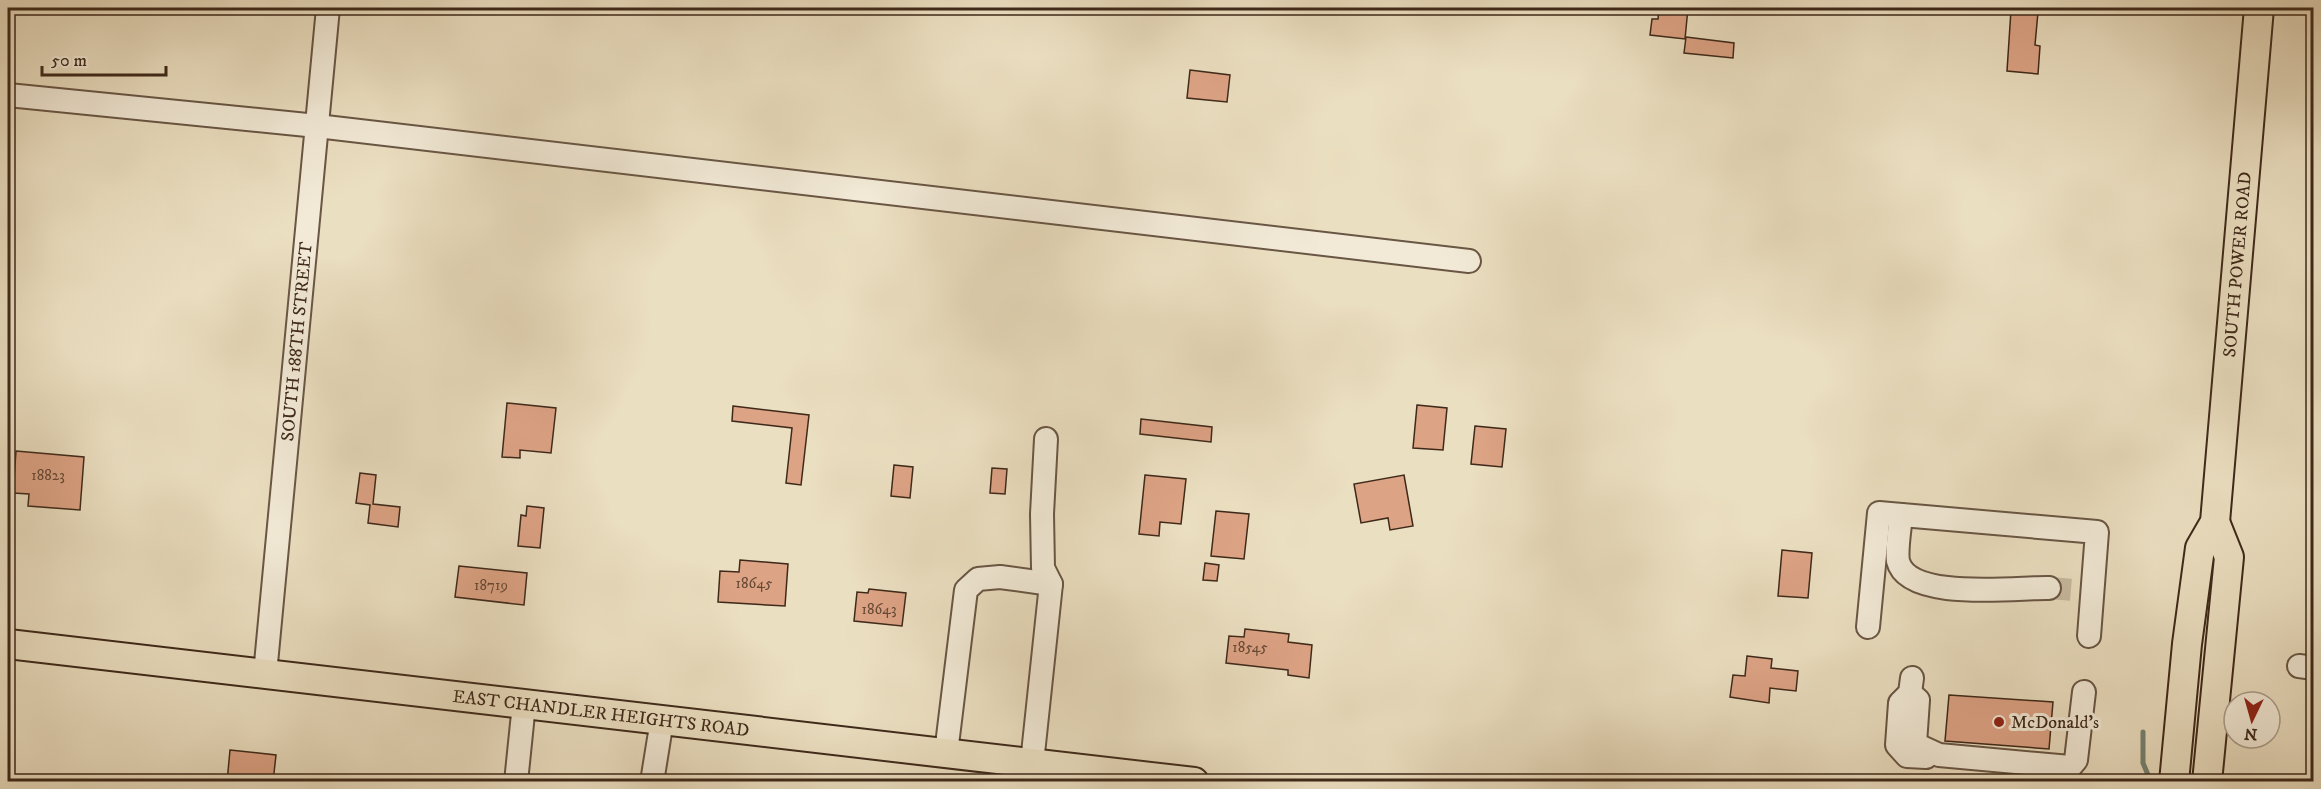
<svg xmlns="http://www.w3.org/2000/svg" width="2321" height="789" viewBox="0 0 2321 789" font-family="'IM FELL DW Pica',serif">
  <rect width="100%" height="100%" fill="#ebdfc1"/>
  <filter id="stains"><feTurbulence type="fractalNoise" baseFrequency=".00333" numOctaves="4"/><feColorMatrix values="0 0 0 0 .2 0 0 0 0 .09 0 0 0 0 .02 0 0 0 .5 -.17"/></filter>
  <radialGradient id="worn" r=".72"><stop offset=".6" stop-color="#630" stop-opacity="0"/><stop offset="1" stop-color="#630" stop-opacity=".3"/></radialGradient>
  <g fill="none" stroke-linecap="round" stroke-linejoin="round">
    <!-- stream -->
    <path stroke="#758272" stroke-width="5" d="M2143,732v31l8,19"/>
  </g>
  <!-- building -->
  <g fill="#dda385" stroke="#3e291a" stroke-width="1.5">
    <path d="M1659,8h29l-3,31 -35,-4 2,-16h6z"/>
    <path d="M2011,10l27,2 -3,33 5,1 -2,28 -31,-3z"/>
    <path d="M1686,37l48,6 -1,15 -49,-5z"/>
    <path d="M1190,70l40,5 -3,27 -40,-4z"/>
    <path d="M507,403l49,5 -5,45 -31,-3v8l-18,-1z"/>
    <path d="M1417,405l30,3 -4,42 -30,-2z"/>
    <path d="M733,406l76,9 -8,70 -15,-2 6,-55 -60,-7z"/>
    <path d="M1141,419l71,8 -1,15 -71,-8z"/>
    <path d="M1475,426l31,3 -4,38 -31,-3z"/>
    <path d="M16,451l68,6 -4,53 -52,-4 1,-12 -16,-1z"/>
    <path d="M894,465l19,2 -3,31 -19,-2z"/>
    <path d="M992,468l15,1 -2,25 -15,-1z"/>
    <path d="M360,473l16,2 -3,29 27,3 -2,20 -30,-4 2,-18 -14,-2z"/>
    <path d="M1145,475l41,4 -5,45 -21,-2 -1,14 -20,-2z"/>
    <path d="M1404,475l9,51 -23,4 -2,-12 -27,5 -7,-39z"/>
    <path d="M527,506l17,2 -4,40 -22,-2 3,-31 5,1z"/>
    <path d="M1216,511l33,3 -5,45 -33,-3z"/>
    <path d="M1782,550l30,3 -4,45 -30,-2z"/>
    <path d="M740,560l48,4 -3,42 -67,-4 2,-31 19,1z"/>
    <path d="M1205,563l14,2 -2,16 -14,-1z"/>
    <path d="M459,566l68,7 -3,32 -69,-8z"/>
    <path d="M869,589l37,4 -4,33 -48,-5 3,-29 11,1z"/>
    <path d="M1245,629l44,5 -1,8 24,3 -3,33 -21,-3v-5l-62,-7 3,-27 15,1z"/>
    <path d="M1747,656l25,3 -1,9 27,3 -2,20 -26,-3 -1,15 -39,-6 3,-22 12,1z"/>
    <path d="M1949,695l104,7 -4,47 -104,-8z"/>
    <path d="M230,750l46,5 -3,27 -18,-2 -1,2h-27z"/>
  </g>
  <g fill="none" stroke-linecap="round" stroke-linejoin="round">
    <!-- minor-tunnel -->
    <path stroke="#c8bba0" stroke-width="22" stroke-dasharray="22 11" stroke-linecap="butt" d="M2049,588l25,2"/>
    <defs>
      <g id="minor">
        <path d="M8,95l309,31 1152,135"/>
        <path d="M1901,515c-1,12 -5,35 -3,46 10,41 120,26 151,27"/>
        <path d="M1868,627l11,-114 218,19 -8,104"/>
        <path d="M2299,666l15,2"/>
        <path id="s1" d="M265,674l63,-666"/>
        <path d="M1912,678l-2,15 -10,10 -3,42 10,11 19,1"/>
        <path d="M1910,693l8,7 -3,44 24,11 131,12 6,-7 8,-68"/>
        <path d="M946,753l20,-163 12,-11 22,-2 51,7"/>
        <path d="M1032,763l19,-179 -8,-16 -1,-54 4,-75"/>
        <path d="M516,782l8,-78"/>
        <path d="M652,782l10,-62"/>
      </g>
      <g id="major">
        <path id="s2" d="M8,644l1186,138"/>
        <path id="s3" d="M2174,782l13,-138 13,-96 15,-26 44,-514"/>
        <path d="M2207,782l22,-225 -14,-35"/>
      </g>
    </defs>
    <!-- minor casing -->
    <use href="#minor" stroke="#695644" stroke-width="26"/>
    <!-- major casing -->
    <use href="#major" stroke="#3e291a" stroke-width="32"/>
    <!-- minor -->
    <use href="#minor" stroke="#f2ead7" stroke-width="22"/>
    <!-- major -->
    <use href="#major" stroke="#ebdfc1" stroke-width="28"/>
  </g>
  <!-- markers -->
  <circle fill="#8f2418" stroke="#f2ead7" stroke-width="2" cx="1999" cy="722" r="6"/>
  <g text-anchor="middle" stroke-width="6" stroke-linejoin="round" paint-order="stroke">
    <!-- number labels -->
    <g font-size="15" fill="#664835">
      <text x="48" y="480">18823</text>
      <text x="754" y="588">18645</text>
      <text x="491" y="590">18719</text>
      <text x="879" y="614">18643</text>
      <text x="1250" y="652">18545</text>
    </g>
    <!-- street labels -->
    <g font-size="18" fill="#3e291a" stroke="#f2ead7">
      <text dy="6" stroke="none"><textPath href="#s3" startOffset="524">SOUTH POWER ROAD</textPath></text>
      <text dy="6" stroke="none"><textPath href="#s1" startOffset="334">SOUTH 188TH STREET</textPath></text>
      <text dy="6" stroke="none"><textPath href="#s2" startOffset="597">EAST CHANDLER HEIGHTS ROAD</textPath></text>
    </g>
    <!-- poi labels -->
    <g font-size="18" fill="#3e291a" stroke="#f2ead7" text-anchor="start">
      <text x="2011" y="728">McDonald's</text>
    </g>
  </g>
  <!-- margin -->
  <rect width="2321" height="789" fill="none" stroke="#ebdfc1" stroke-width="30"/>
  <rect x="9" y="9" width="2303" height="771" fill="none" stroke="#3e291a" stroke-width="3"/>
  <rect x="15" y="15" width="2291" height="759" fill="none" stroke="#3e291a" stroke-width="1.5"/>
  <!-- north arrow -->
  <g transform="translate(2252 720) rotate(185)"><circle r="28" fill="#f2ead7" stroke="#aa9d8b" stroke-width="1.5"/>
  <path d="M0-4.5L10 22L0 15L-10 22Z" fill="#8f2418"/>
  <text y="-9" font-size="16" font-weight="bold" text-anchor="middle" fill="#3e291a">N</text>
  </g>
  <!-- scale -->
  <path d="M42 66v9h124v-9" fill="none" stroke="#3e291a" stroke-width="3"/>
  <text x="51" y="66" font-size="18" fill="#3e291a" stroke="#f2ead7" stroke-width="4.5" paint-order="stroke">50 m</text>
  <rect width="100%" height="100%" filter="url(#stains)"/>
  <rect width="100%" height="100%" fill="url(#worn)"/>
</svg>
